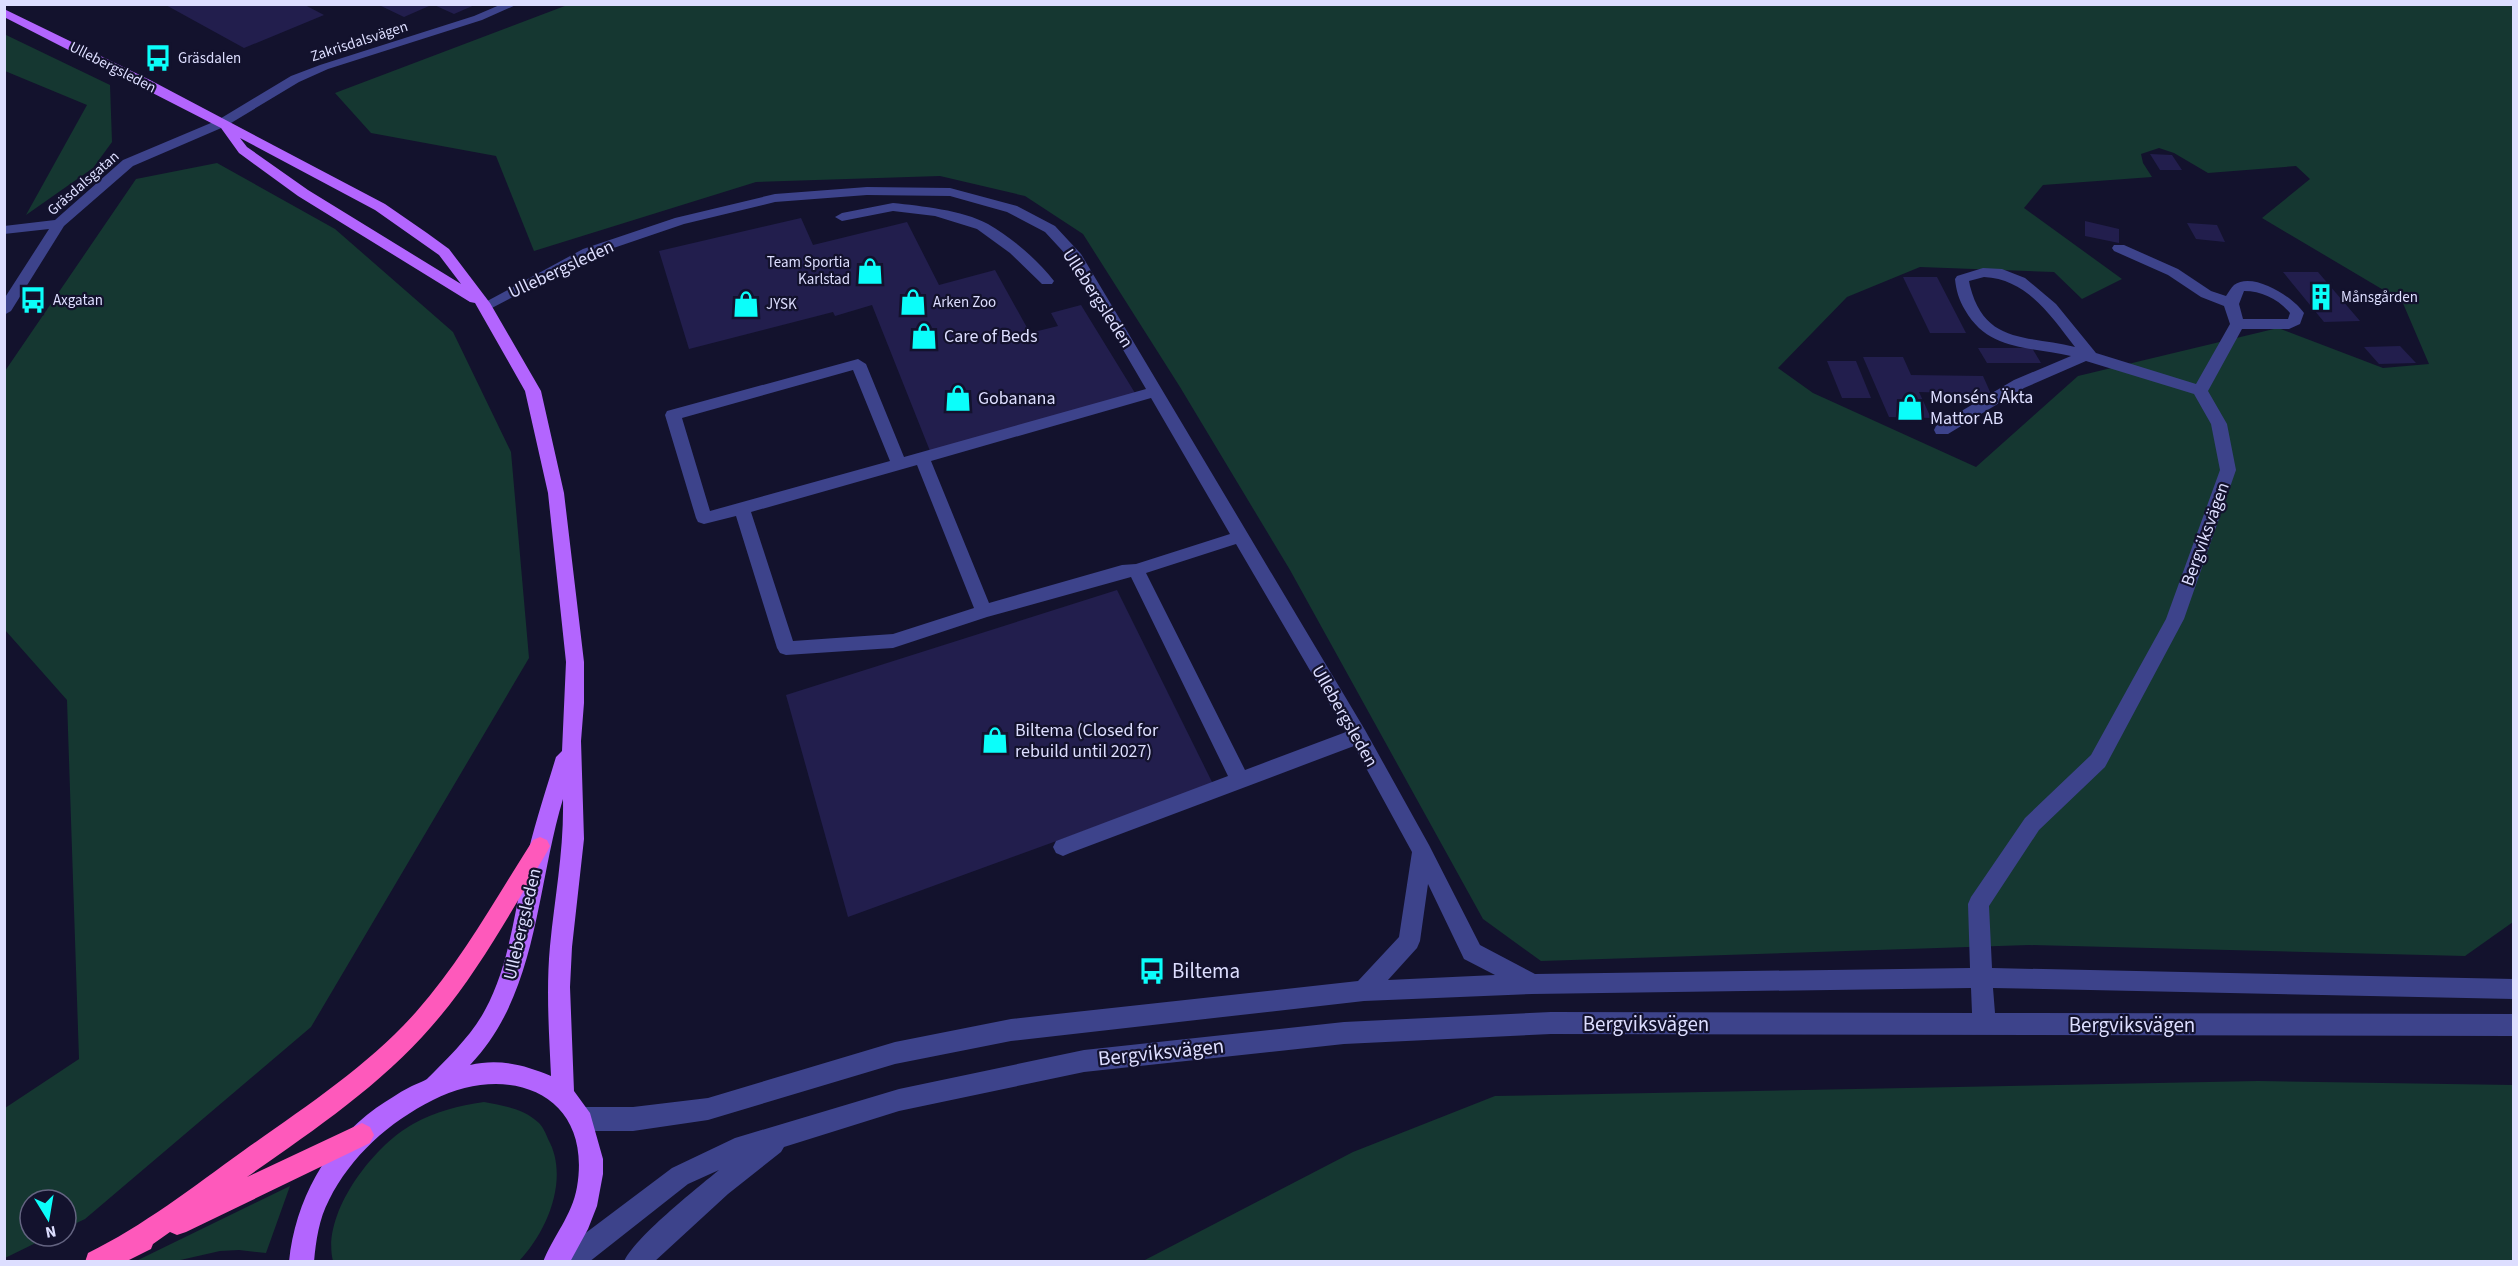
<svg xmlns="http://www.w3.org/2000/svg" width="2518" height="1266" viewBox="0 0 2518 1266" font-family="'Source Sans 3',sans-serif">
  <rect width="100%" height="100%" fill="#13122d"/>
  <!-- green -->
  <g fill="#153731" fill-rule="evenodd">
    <path d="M570,4l1943,1v917l-48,34 -436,-11 -488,16 -58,-42 -193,-349 -110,-183 -97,-153 -58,-38 -85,-20 -184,6 -222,69 -38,-95 -125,-23 -36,-40zM2159,148l15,5 34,20 88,-7 14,13 -48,39 140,83 27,63 -46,4 -105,-40 -200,48 -102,91 -163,-74 -35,-25 69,-71 73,-30 134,5 28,27 40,-20 -98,-71 19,-23 109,-8 -9,-14 -2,-9z"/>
    <path d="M4,34l106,51 2,57 -19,26 -67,47 61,-110 -82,-34z"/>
    <path d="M217,163l118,66 118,103 58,120 18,206 -218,369 -226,192 -19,9v-28h-36v36h20l-45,22v-150l74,-49 -12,-359 -62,-70v-259l131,-192z"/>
    <path d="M2258,1081l255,4v176h-1370l210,-109 142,-56z"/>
    <path d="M484,1102c20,4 39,6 55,21 4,4 7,11 9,16 22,39 -1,93 -29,122h-186c-12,-47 40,-115 80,-137 23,-13 45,-18 71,-22z"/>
    <path d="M290,1186l-24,67 -27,-3 -19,1 -44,10h-40z"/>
  </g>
  <!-- building -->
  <g fill="#221e4d">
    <path d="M164,4h139l21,11 -80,33z"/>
    <path d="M432,4h45l-23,10z"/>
    <path d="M379,5h47l3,1 -25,11z"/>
    <path d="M2150,154l22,1 10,15h-22z"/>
    <path d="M801,218l12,27 94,-23 32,63 56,-15 35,63 28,-7 -7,-13 30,-8 54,88 -205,58 -58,-146 -37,11 -2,-4 -144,37 -30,-98z"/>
    <path d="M2085,221l34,8v14l-34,-7z"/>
    <path d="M2187,223l30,2 8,17 -29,-3z"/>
    <path d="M2283,272h35l42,49 -36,1z"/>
    <path d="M1903,277h34l29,56h-36z"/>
    <path d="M2400,346l16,17 -37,1 -15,-17z"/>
    <path d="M1978,348h54l9,15h-54z"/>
    <path d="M1863,357h40l8,18 72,1 8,18 -72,-2 12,26 -42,-1z"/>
    <path d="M1827,361h29l15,37h-29z"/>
    <path d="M1117,590l96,194 -365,133 -62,-222z"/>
  </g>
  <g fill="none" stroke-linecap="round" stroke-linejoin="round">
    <!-- minor -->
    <g fill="#3d438b" fill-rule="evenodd">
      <path d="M502,4h16l-36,16 -154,49 -29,13 -73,44 -93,40 -69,60 -53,85 -7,4v-16l45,-70 -45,5v-8l51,-6 68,-60 95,-40 73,-44 29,-11 154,-49z"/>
      <path d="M867,187l83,1 67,18 38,20 26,28 284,476 64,115 51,100 55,29 435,-6 -2,-64 3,-7 54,-79 66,-63 75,-136 54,-149 -9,-46 -17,-30 -108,-33 -62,27 -76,46h-12l-2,-4 2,-4 78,-46 57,-24c-41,-10 -82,-4 -106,-46 -6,-10 -9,-20 -10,-31l2,-3 26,-8 19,1 23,9 31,26 40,49 100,31 34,-60 -6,-18 -23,-9 -33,-22 -54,-24 -2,-3 2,-3h10l54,24 33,22 15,5c2,-3 5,-8 8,-11 19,-14 59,12 70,28l-4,11 -11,5h-47l-34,62 19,33 9,46 -52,149 -79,148 -66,63 -50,76 3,62 522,11v20l-521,-11 2,25 519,1v22l-963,-2 -207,10 -260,28 -185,39 -115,36 -3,5 -53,42 -74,68h-30c9,-23 73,-74 95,-92l-31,14 -99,78h-33l3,-9 113,-85 63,-30 164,-49 185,-39 260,-28 207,-10 421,1 -1,-25 -439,6 -168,7 -353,40 -116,23 -187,56 -75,11h-51l-8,-4 -4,-8 4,-8 8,-4h51l75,-9 187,-56 116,-23 347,-38 41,-44 13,-85 -58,-106 -284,107 -7,3 -7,-3 -3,-6 3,-6 172,-65 -97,-199 -144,40 -94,31 -107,7 -6,-2 -3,-5 -41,-132 -32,8 -6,-2 -2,-4 -31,-103 2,-4 191,-52 8,5 38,93 242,-68 -76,-130 -25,-27 -38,-20 -57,-16 -83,-1 -92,7 -91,22 -91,31 -103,54h-10l-2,-3 105,-57 92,-31 100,-24zM1984,277c43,2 67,39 91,70 -47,-12 -90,-2 -105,-61l-1,-5zM2244,291c18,0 34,8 46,22l-2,6h-45l-4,-15zM853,370l37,91 -180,50 -28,-93zM1151,398l79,136 -94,30 -14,1 -133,38 -58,-142zM917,465l57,143 -81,26 -100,7 -42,-129zM1236,544l110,188 -101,38 -99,-197zM1428,884l36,75 31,16 -107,5 29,-32 3,-7z"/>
      <path d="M893,203c28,3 69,7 95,21 23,13 50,36 66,57l-2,3h-10l-32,-31 -33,-24 -42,-13 -42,-5 -51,10 -7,-4 7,-4z"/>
    </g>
    <!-- major -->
    <path fill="#b365fe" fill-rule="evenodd" d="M4,9l146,71 235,124 42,29 22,16 41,54 51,88 23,102 20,169v41l-3,38 3,98 -12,108 -2,40 4,104 16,22 13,46v15l-6,32 -9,23 -18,33h-27c10,-26 29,-46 34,-75 16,-95 -70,-125 -144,-87 -44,22 -82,56 -104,100 -10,19 -13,40 -15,62h-25c6,-61 37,-118 87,-154 11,-7 22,-15 34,-21 5,-3 13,-5 17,-8 20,-20 45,-44 58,-69 24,-44 29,-96 40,-144 8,-37 20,-73 31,-109l6,-6 4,-89 -18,-169 -23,-102 -50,-88 -5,-1 -172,-106 -59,-43 -18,-25 -217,-111zM240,138l135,72 64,45 22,29 -153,-94 -61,-43zM563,799c1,52 -8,96 -13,147 -4,43 -1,87 1,130 -26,-11 -52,-18 -81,-11 68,-71 66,-177 93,-266z"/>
    <!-- highway -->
    <path fill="#fe59bb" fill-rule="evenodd" d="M540,837l7,3 3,6 -3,6c-36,59 -70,123 -116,175 -51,59 -120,105 -184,150l115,-54 8,4 4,8 -4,8 -184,89 -9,3 -7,-3 -17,12 -2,5 -26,13h-40l3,-9c55,-27 105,-66 155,-102 59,-42 124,-84 173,-139 46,-52 80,-114 117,-172z"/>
  </g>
  <!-- icons -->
  <defs>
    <symbol id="bus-bare" viewBox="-9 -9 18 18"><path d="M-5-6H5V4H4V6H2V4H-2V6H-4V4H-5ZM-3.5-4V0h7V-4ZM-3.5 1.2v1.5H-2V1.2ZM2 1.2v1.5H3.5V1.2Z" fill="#0bfefa" stroke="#13122d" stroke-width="2.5" paint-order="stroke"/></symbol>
    <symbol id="shop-bare" viewBox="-9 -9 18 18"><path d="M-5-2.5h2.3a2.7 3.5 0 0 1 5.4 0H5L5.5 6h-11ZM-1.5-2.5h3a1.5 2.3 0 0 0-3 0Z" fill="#0bfefa" stroke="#13122d" stroke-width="2.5" paint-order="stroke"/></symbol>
    <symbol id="building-bare" viewBox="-9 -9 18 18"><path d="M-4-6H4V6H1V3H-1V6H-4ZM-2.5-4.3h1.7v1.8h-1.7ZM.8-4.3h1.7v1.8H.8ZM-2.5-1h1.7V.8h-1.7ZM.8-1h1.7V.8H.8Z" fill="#0bfefa" stroke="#13122d" stroke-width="2.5" paint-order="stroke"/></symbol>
  </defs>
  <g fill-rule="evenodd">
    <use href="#bus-bare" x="139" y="39" width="38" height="38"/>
    <use href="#shop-bare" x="851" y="252" width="38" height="38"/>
    <use href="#building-bare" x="2302" y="278" width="38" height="38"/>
    <use href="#bus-bare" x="14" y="281" width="38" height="38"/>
    <use href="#shop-bare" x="894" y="283" width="38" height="38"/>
    <use href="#shop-bare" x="727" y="285" width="38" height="38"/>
    <use href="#shop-bare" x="905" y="317" width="38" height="38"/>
    <use href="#shop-bare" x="939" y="379" width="38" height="38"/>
    <use href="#shop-bare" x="1891" y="388" width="38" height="38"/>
    <use href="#shop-bare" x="976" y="721" width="38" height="38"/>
    <use href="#bus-bare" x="1133" y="952" width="38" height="38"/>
  </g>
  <g text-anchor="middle" stroke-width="4.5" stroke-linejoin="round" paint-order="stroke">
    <!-- far-street labels -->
    <g font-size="15" fill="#dddeff" stroke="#13122d">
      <text transform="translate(359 41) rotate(-18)" y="5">Zakrisdalsvägen</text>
      <text transform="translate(113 67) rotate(27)" y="5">Ullebergsleden</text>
      <text transform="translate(83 183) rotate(-41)" y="5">Gräsdalsgatan</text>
    </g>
    <!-- far-poi labels -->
    <g font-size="15" fill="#dddeff" stroke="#13122d" text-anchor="start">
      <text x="178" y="63">Gräsdalen</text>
      <text x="850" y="267" text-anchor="end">Team Sportia<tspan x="850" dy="17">Karlstad</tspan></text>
      <text x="2341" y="302">Månsgården</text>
      <text x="53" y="305">Axgatan</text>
      <text x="933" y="307">Arken Zoo</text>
      <text x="766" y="309">JYSK</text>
    </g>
    <!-- street labels -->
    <g font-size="18" fill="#dddeff" stroke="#13122d">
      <text transform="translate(561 269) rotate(-25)" y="6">Ullebergsleden</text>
      <text transform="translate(1098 298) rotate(57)" y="6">Ullebergsleden</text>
      <text transform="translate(2205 534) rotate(-70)" y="6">Bergviksvägen</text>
      <text transform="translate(1345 716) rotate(60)" y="6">Ullebergsleden</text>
      <text transform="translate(522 924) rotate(-77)" y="6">Ullebergsleden</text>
    </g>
    <!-- poi labels -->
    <g font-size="18" fill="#dddeff" stroke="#13122d" text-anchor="start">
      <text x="944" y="342">Care of Beds</text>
      <text x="1930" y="403">Monséns Äkta<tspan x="1930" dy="21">Mattor AB</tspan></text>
      <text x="978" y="404">Gobanana</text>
      <text x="1015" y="736">Biltema (Closed for<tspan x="1015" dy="21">rebuild until 2027)</tspan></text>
    </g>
    <!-- near-poi labels -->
    <g font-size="21" fill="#dddeff" stroke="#13122d" text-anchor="start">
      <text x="1172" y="978">Biltema</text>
    </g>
    <!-- near-street labels -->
    <g font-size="21" fill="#dddeff" stroke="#13122d">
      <text x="1646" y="1031">Bergviksvägen</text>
      <text x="2132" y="1032">Bergviksvägen</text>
      <text transform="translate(1161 1052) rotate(-6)" y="7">Bergviksvägen</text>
    </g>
  </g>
  <!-- border -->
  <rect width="2518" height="1266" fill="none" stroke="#dddeff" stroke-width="12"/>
  <!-- north arrow -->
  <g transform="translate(48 1218) rotate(169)"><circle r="28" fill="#13122d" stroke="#646481" stroke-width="1.5"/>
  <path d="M0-4.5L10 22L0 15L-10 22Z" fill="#0bfefa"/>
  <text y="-9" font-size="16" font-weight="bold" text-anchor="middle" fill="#dddeff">N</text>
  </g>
</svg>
